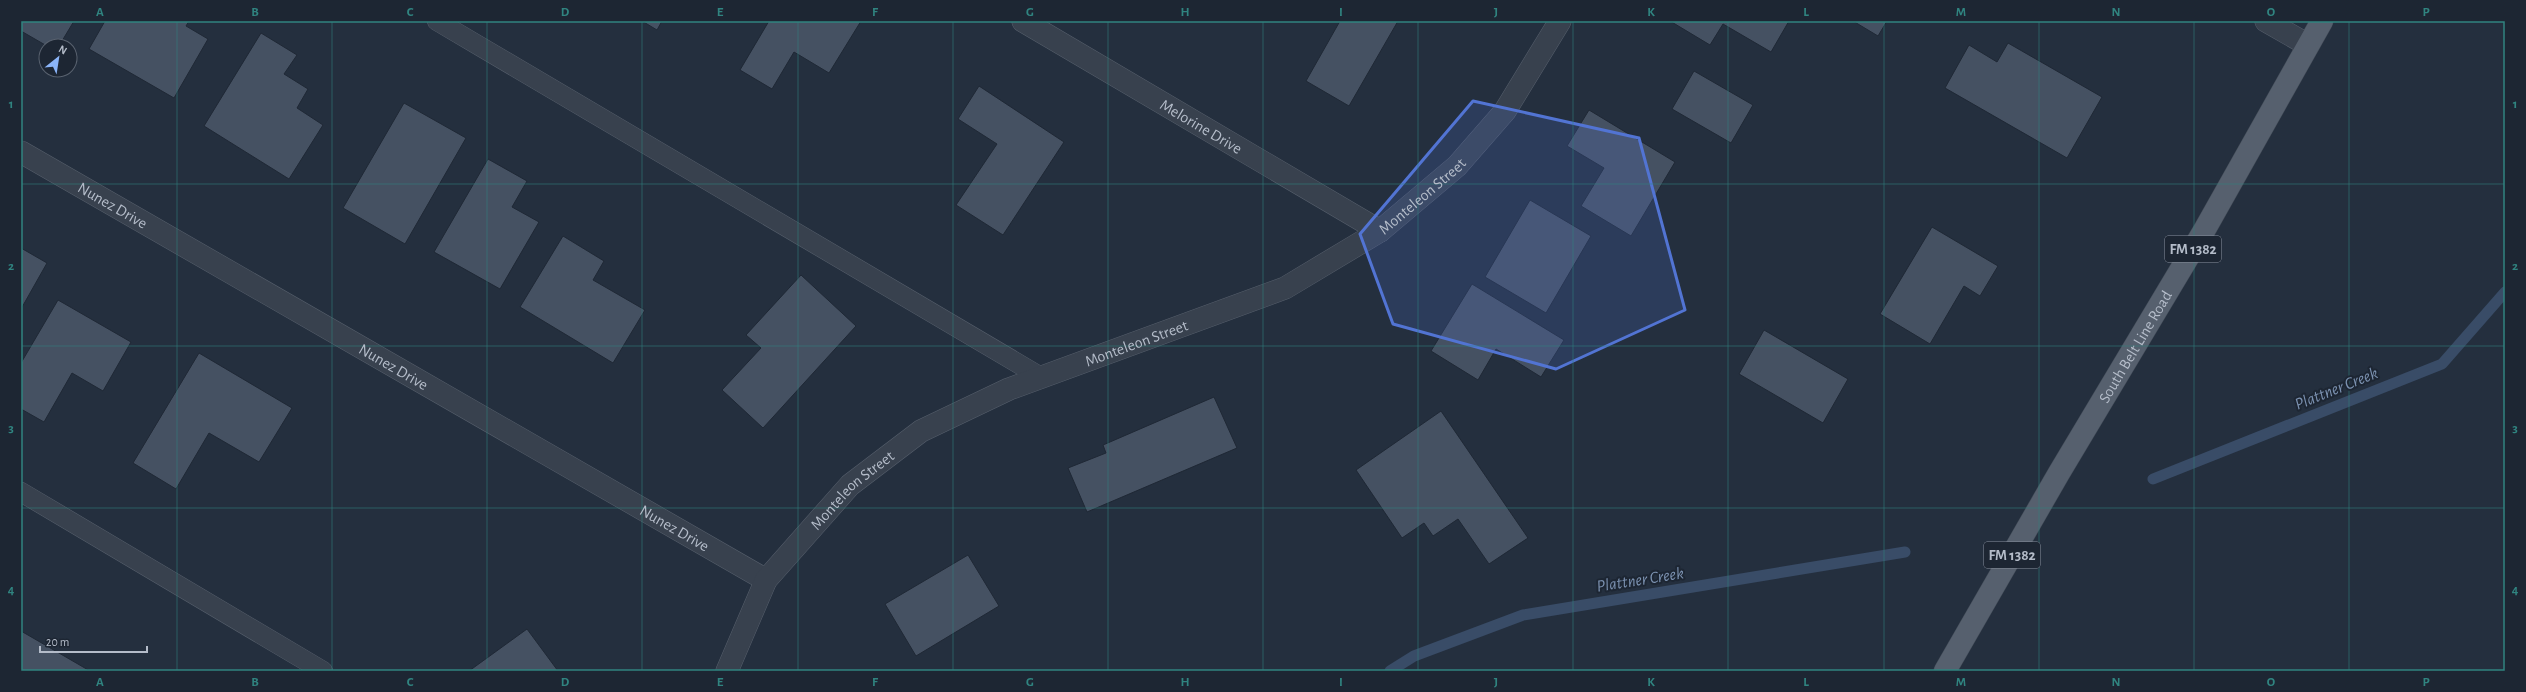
<svg xmlns="http://www.w3.org/2000/svg" width="2526" height="692" viewBox="0 0 2526 692" font-family="'Alegreya Sans',sans-serif">
  <rect width="100%" height="100%" fill="#242f3e"/>
  <g fill="none" stroke-linecap="round" stroke-linejoin="round">
    <!-- stream -->
    <g stroke="#394c67" stroke-width="11">
      <path d="M2153,479l289,-115 63,-72"/>
      <path d="M1390,671l24,-15 109,-41 382,-63"/>
    </g>
  </g>
  <!-- building -->
  <g fill="#455162" stroke="#1f2835">
    <path d="M21,21h53l-15,25h-12l-26,-15z"/>
    <path d="M105,21h84l-3,5 22,13 -34,59 -85,-49z"/>
    <path d="M642,21h20l-5,9z"/>
    <path d="M769,21h92l-32,52 -35,-21 -22,37 -32,-19z"/>
    <path d="M1340,21h58l-49,85 -43,-25z"/>
    <path d="M1670,21h119l-18,31 -48,-28 -13,21z"/>
    <path d="M1853,21h34l-9,15z"/>
    <path d="M261,33l36,22 -13,19 24,15 -11,19 26,17 -34,54 -85,-53z"/>
    <path d="M2008,43l94,54 -35,61 -122,-70 24,-43 28,17z"/>
    <path d="M1694,71l59,34 -22,38 -59,-34z"/>
    <path d="M979,86l85,56 -61,93 -47,-30 41,-61 -39,-25z"/>
    <path d="M404,103l62,35 -61,106 -62,-36z"/>
    <path d="M1589,110l86,52 -44,74 -50,-30 23,-38 -37,-22z"/>
    <path d="M488,159l39,22 -15,26 27,15 -39,67 -66,-37z"/>
    <path d="M1530,200l61,36 -45,77 -61,-36z"/>
    <path d="M1932,227l66,39 -18,30 -16,-10 -34,58 -50,-30z"/>
    <path d="M563,236l41,25 -11,19 52,30 -32,53 -93,-56z"/>
    <path d="M21,248l26,15 -26,46z"/>
    <path d="M801,275l55,51 -93,102 -41,-38 39,-42 -15,-13z"/>
    <path d="M1472,284l92,56 -23,37 -45,-28 -18,31 -47,-29z"/>
    <path d="M58,300l73,42 -28,49 -31,-18 -28,49 -23,-13v-46z"/>
    <path d="M1764,330l84,49 -25,44 -84,-49z"/>
    <path d="M199,353l93,55 -33,54 -50,-29 -33,56 -43,-26z"/>
    <path d="M1214,397l23,51 -150,64 -19,-44 38,-15 -3,-8z"/>
    <path d="M1441,411l87,127 -39,26 -31,-45 -25,17 -9,-13 -22,15 -46,-68z"/>
    <path d="M968,555l31,51 -83,50 -31,-52z"/>
    <path d="M527,629l31,42h-89z"/>
    <path d="M21,631l69,40h-69z"/>
  </g>
  <g fill="none" stroke-linecap="round" stroke-linejoin="round">
    <defs>
      <g id="service">
        <path d="M437,21l604,356"/>
        <path d="M21,492l302,179"/>
      </g>
      <g id="minor">
        <path id="s1" d="M1023,21l357,210"/>
        <path d="M2266,21l42,24"/>
        <path id="s2" d="M21,152l745,428"/>
        <path id="s3" d="M727,671l39,-91 84,-95 71,-54 88,-42 276,-101 95,-57 77,-65 48,-55 55,-90"/>
      </g>
      <g id="primary">
        <path id="s4" d="M1945,671l114,-198 146,-244 117,-208"/>
      </g>
    </defs>
    <!-- service casing -->
    <use href="#service" stroke="#565f6c" stroke-width="20"/>
    <!-- minor casing -->
    <use href="#minor" stroke="#565f6c" stroke-width="23"/>
    <!-- primary casing -->
    <use href="#primary" stroke="#414a57" stroke-width="23"/>
    <!-- service -->
    <use href="#service" stroke="#38414e" stroke-width="19"/>
    <!-- minor -->
    <use href="#minor" stroke="#38414e" stroke-width="22"/>
    <!-- primary -->
    <use href="#primary" stroke="#56606e" stroke-width="22"/>
  </g>
  <!-- marked area -->
  <path fill="#5274d3" fill-opacity="0.2" stroke="#5274d3" stroke-width="3" stroke-linejoin="round" d="M1473,101l166,37 46,172 -129,59 -163,-45 -33,-90z"/>
  <!-- grid -->
  <path fill="none" stroke="#308480" stroke-width="1" stroke-opacity="0.55" d="M177,21v650M332,21v650M487,21v650M642,21v650M798,21v650M953,21v650M1108,21v650M1263,21v650M1418,21v650M1573,21v650M1728,21v650M1884,21v650M2039,21v650M2194,21v650M2349,21v650M21,184h2484M21,346h2484M21,508h2484"/>
  <g text-anchor="middle" stroke-width="4" stroke-linejoin="round" paint-order="stroke">
    <!-- shield labels -->
    <g fill="#1d2633" stroke="#878f9c" stroke-width="1">
      <rect x="2165" y="236" width="56" height="26" rx="3"/>
      <rect x="1984" y="542" width="56" height="26" rx="3"/>
    </g>
    <g font-size="15" font-weight="bold" fill="#b4bcc9">
      <text x="2193" y="254">FM 1382</text>
      <text x="2012" y="560">FM 1382</text>
    </g>
    <!-- street labels -->
    <g font-size="16" fill="#b4bcc9" stroke="#1d2633">
      <text dy="6" stroke="none"><textPath href="#s1" startOffset="207">Melorine Drive</textPath></text>
      <text dy="6" stroke="none"><textPath href="#s3" startOffset="872">Monteleon Street</textPath></text>
      <text dy="6" stroke="none"><textPath href="#s2" startOffset="106">Nunez Drive</textPath></text>
      <text dy="6" stroke="none"><textPath href="#s3" startOffset="548">Monteleon Street</textPath></text>
      <text dy="6" stroke="none"><textPath href="#s4" startOffset="376">South Belt Line Road</textPath></text>
      <text dy="6" stroke="none"><textPath href="#s2" startOffset="430">Nunez Drive</textPath></text>
      <text dy="6" stroke="none"><textPath href="#s3" startOffset="224">Monteleon Street</textPath></text>
      <text dy="6" stroke="none"><textPath href="#s2" startOffset="754">Nunez Drive</textPath></text>
    </g>
    <!-- water labels -->
    <g font-size="17" font-style="italic" fill="#7c92b1" stroke="#1d2633">
      <text transform="translate(2336 388) rotate(-22)" y="6">Plattner Creek</text>
      <text transform="translate(1640 579) rotate(-9)" y="6">Plattner Creek</text>
    </g>
  </g>
  <!-- border -->
  <rect width="2526" height="692" fill="none" stroke="#1d2633" stroke-width="44"/>
  <!-- north arrow -->
  <g transform="translate(58 58) rotate(30)"><circle r="19" fill="#1d2633" stroke="#59626f"/>
  <path d="M0-3L7 15L0 10L-7 15Z" fill="#8ab4f8"/>
  <text y="-6" font-size="11" font-weight="bold" text-anchor="middle" fill="#b4bcc9">N</text>
  </g>
  <!-- scale -->
  <path d="M40 646v6h107v-6" fill="none" stroke="#b4bcc9" stroke-width="2"/>
  <text x="46" y="646" font-size="12" fill="#b4bcc9" stroke="#1d2633" stroke-width="3" paint-order="stroke">20 m</text>
  <rect x="22" y="22" width="2482" height="648" fill="none" stroke="#308480" stroke-width="1.5"/>
  <g font-size="13" text-anchor="middle" font-weight="bold" fill="#308480">
    <text x="100" y="16">A</text>
    <text x="255" y="16">B</text>
    <text x="410" y="16">C</text>
    <text x="565" y="16">D</text>
    <text x="720" y="16">E</text>
    <text x="875" y="16">F</text>
    <text x="1030" y="16">G</text>
    <text x="1185" y="16">H</text>
    <text x="1341" y="16">I</text>
    <text x="1496" y="16">J</text>
    <text x="1651" y="16">K</text>
    <text x="1806" y="16">L</text>
    <text x="1961" y="16">M</text>
    <text x="2116" y="16">N</text>
    <text x="2271" y="16">O</text>
    <text x="2426" y="16">P</text>
    <text x="11" y="108">1</text>
    <text x="2515" y="108">1</text>
    <text x="11" y="270">2</text>
    <text x="2515" y="270">2</text>
    <text x="11" y="432">3</text>
    <text x="2515" y="432">3</text>
    <text x="11" y="594">4</text>
    <text x="2515" y="594">4</text>
    <text x="100" y="686">A</text>
    <text x="255" y="686">B</text>
    <text x="410" y="686">C</text>
    <text x="565" y="686">D</text>
    <text x="720" y="686">E</text>
    <text x="875" y="686">F</text>
    <text x="1030" y="686">G</text>
    <text x="1185" y="686">H</text>
    <text x="1341" y="686">I</text>
    <text x="1496" y="686">J</text>
    <text x="1651" y="686">K</text>
    <text x="1806" y="686">L</text>
    <text x="1961" y="686">M</text>
    <text x="2116" y="686">N</text>
    <text x="2271" y="686">O</text>
    <text x="2426" y="686">P</text>
  </g>
</svg>
